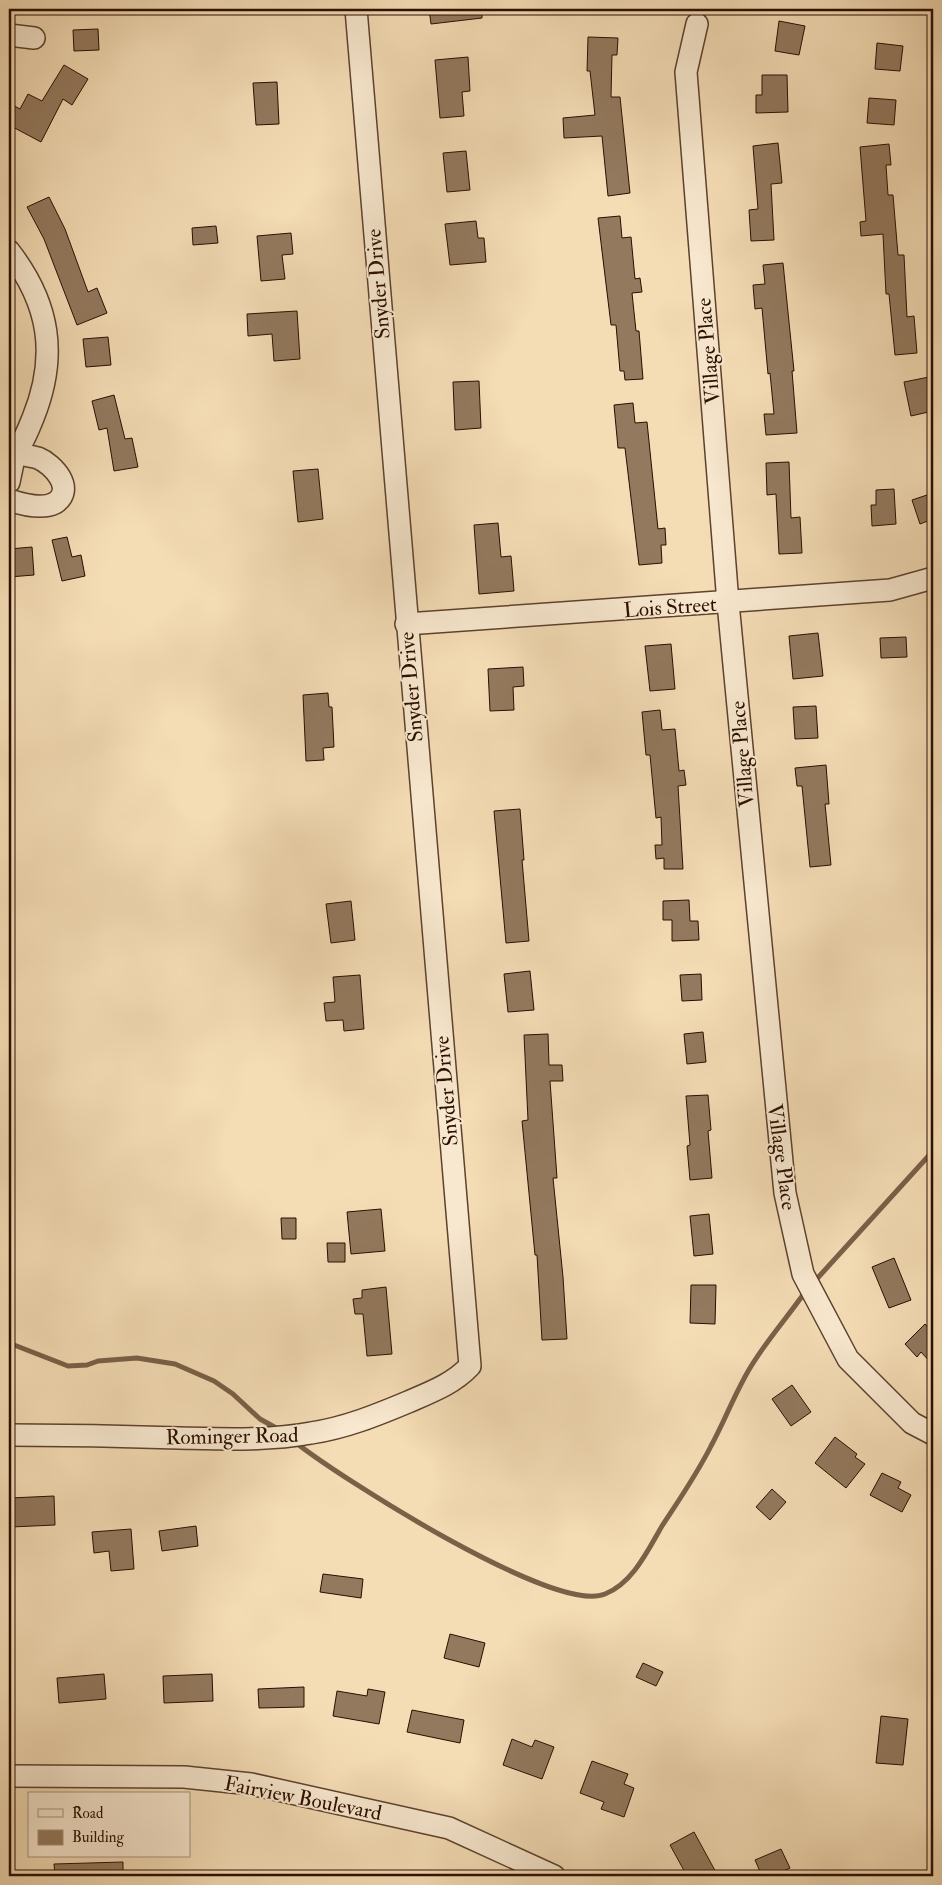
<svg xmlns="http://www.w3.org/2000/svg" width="942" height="1885" viewBox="0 0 942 1885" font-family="'IM FELL Double Pica',serif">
  <rect width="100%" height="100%" fill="#f4dcb5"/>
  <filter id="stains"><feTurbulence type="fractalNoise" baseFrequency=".004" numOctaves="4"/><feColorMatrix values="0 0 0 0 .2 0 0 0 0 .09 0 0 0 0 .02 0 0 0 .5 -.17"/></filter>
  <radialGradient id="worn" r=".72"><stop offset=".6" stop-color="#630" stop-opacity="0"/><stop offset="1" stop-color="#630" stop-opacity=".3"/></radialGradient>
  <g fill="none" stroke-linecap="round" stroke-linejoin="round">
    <!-- stream -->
    <g stroke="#7a6047" stroke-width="5">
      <path d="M814,1282l119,-131"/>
      <path d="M9,1343l59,23 19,-1 11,-4 39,-3 38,6 39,17 19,13 27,25 18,10"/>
      <path d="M295,1442c44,35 260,173 310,152 28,-11 43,-44 57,-68 17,-26 35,-52 49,-80 14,-26 24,-53 39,-78 16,-27 37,-50 55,-76"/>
    </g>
  </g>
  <!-- building -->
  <g fill="#93795e" stroke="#2a0e00">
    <path d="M429,9h53v9l-51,6z"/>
    <path d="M779,21l26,5 -6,29 -24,-4z"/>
    <path d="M98,29l1,21 -25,1 -1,-21z"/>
    <path d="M588,37l30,1 -1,17h-5l-1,42h9l10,96 -22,3 -6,-60 -38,2 -1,-20 32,-3 -5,-44h-3z"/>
    <path d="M877,43l26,3 -3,25 -25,-2z"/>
    <path d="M468,57l2,34 -8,1 2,24 -24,2 -5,-58z"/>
    <path d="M64,65l24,14 -16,26 -9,-6 -22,43 -32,-17v-22l11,6 8,-15 14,7z"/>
    <path d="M762,75h25l1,37 -32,1v-18h6z"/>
    <path d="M277,82l2,42 -23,1 -3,-42z"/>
    <path d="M869,98l27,2 -2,25 -27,-2z"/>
    <path d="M778,143l4,40 -11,1 3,56 -23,1 -2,-31 9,-1 -5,-63z"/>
    <path d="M889,144l2,21h-5l2,30h5l5,60h6l3,62 7,-1 3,37 -22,2 -6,-61h-3l-3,-60 -22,2 -1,-14 6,-1 -6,-74z"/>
    <path d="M466,151l4,39 -23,2 -4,-39z"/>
    <path d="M49,197l16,32 23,63 9,-4 10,25 -30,12 -33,-86 -17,-32z"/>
    <path d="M620,216l2,22 9,-1 4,42 5,-1 2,14 -10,1 4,38h3l4,48 -18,1 -1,-9h-4l-4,-46h-5l-13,-107z"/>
    <path d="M476,221l2,17h6l2,24 -36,3 -5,-41z"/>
    <path d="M216,226l2,17 -25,2 -1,-17z"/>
    <path d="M291,233l2,21 -11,1 3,24 -24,2 -4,-45z"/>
    <path d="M783,263l11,108h-2l5,62 -31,2 -2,-21h10l-4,-41 -2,1 -6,-66 -7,1 -2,-24 12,-1 -2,-19z"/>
    <path d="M297,311l3,48 -26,2 -2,-27 -24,2 -1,-22z"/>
    <path d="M108,337l3,28 -25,2 -3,-28z"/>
    <path d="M929,377l4,19v15l-22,5 -7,-34z"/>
    <path d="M479,381l2,47 -26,2 -2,-48z"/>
    <path d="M114,395l11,44 7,-1 6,29 -24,4 -7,-43 -8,2 -7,-29z"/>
    <path d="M633,403l2,20 12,-1 11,107 7,-1 1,17h-5l1,18 -23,2 -14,-117h-7l-4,-43z"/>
    <path d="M789,462l2,56 9,-1 2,36 -23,1 -3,-60 -9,1 -1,-32z"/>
    <path d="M318,469l5,50 -25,3 -5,-51z"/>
    <path d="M894,489l2,35 -24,2 -1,-21h5v-15z"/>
    <path d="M933,493v26l-13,5 -8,-24z"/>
    <path d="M498,523l3,34 10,-1 3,35 -35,3 -5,-69z"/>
    <path d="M67,537l5,20 9,-2 4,21 -23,5 -10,-41z"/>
    <path d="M32,547l2,28 -25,2v-28z"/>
    <path d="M818,633l5,43 -30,3 -4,-43z"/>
    <path d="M906,637l1,20 -26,1 -1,-20z"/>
    <path d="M671,644l4,45 -25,2 -5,-45z"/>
    <path d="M523,667l1,19 -11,1 1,23 -24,1 -2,-42z"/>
    <path d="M328,693l1,14h3l2,40 -11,1 1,12 -18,1 -3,-66z"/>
    <path d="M816,706l2,32 -23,1 -2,-32z"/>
    <path d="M660,710l2,20 13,-1 4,42 5,-1 2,15 -8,1 5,83h-19v-11l-8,1 -1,-14h7l-1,-28 -5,1 -6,-63h-4l-4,-43z"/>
    <path d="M826,765l3,39h-4l6,61 -21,2 -8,-81h-5l-2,-18z"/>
    <path d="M520,809l4,51h-2l7,81 -23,2 -12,-132z"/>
    <path d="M689,900l1,21h8l1,19 -27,1v-21h-9v-19z"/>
    <path d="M351,901l4,39 -24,3 -5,-39z"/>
    <path d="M530,971l4,39 -26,2 -4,-38z"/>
    <path d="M701,974l1,26 -20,1 -2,-26z"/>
    <path d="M360,975l4,54 -20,2 -1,-11 -17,1 -2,-18 11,-1 -2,-25z"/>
    <path d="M703,1032l3,30 -19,2 -3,-30z"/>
    <path d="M548,1034l1,31h13l1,16h-13l7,97h-4l10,99 4,62 -25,1 -5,-85h-2l-13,-134 6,-1 -4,-85z"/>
    <path d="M708,1095l3,35 -3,1 4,47 -22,2 -3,-34 3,-1 -4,-49z"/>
    <path d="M381,1209l4,42 -34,3 -4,-42z"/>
    <path d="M709,1214l4,40 -19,2 -4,-40z"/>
    <path d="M281,1218h15v21h-14z"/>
    <path d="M327,1243h18v19h-17z"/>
    <path d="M894,1258l17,42 -22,8 -17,-41z"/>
    <path d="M691,1285h25l-1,39 -25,-1z"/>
    <path d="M386,1287l6,67 -25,2 -4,-42h-8l-2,-15 9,-1v-8z"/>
    <path d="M925,1324l8,9v32l-12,-13 -4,5 -12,-13z"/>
    <path d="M792,1385l19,27 -20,14 -19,-27z"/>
    <path d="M835,1437l22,17 -2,3 10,7 -19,24 -31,-25z"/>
    <path d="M882,1473l19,9 -3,6 13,7 -9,17 -32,-17z"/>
    <path d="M772,1489l14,13 -16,18 -14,-13z"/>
    <path d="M54,1496l1,29 -44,2 -1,-29z"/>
    <path d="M196,1526l2,20 -36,5 -3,-20z"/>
    <path d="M131,1529l3,40 -23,2 -2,-20 -15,2 -2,-21z"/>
    <path d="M323,1574l40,5 -2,19 -41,-6z"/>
    <path d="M450,1634l35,9 -6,24 -35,-9z"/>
    <path d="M643,1663l20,9 -7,14 -20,-9z"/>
    <path d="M104,1674l2,25 -47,4 -2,-25z"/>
    <path d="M212,1674l1,27 -49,2 -1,-27z"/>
    <path d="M304,1687v20l-45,1 -1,-19z"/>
    <path d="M368,1689l17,3 -6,32 -46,-8 4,-25 30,5z"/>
    <path d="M412,1710l52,10 -4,23 -53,-11z"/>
    <path d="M881,1716l27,3 -5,46 -27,-2z"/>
    <path d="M512,1739l20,8 3,-7 19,7 -12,32 -39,-14z"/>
    <path d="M592,1761l36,13 -4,10 10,4 -10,29 -23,-8 3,-7 -24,-9z"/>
    <path d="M694,1832l24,44h-31l-17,-31z"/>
    <path d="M781,1849l9,19 -18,8h-10l-7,-16z"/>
    <path d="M123,1862v14h-68l-1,-12z"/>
  </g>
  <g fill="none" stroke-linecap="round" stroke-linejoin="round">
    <defs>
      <g id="minor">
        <path d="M697,24l-11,48 42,531 57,590 18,81 45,85 64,64 21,11"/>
        <path d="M9,35l25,3"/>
        <path d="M9,251c41,53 49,105 24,167 -6,14 -11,30 -24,38"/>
        <path d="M9,482l6,-29"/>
        <path d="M9,500c12,4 33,10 46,3 21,-14 -2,-39 -17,-45 -7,-2 -16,-3 -23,-5"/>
        <path d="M406,624l484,-34 43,-12"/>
        <path d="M9,1435c57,0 113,1 170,3 44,1 89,3 132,-5 34,-5 66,-18 97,-31 23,-10 45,-18 62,-36l-114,-1357"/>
        <path d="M9,1776l175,1 67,7 198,44 105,48"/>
      </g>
    </defs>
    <!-- minor casing -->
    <use href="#minor" stroke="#5c422d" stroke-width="24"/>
    <!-- minor -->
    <use href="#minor" stroke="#f8e8cf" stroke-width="21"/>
  </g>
  <g text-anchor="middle" stroke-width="4" stroke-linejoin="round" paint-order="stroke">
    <!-- street labels -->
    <g font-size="21" fill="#2a0e00" stroke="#f8e8cf">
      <text transform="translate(378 284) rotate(-95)" y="7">Snyder Drive</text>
      <text transform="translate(708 351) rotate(-95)" y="7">Village Place</text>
      <text transform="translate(670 607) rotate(-4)" y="7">Lois Street</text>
      <text transform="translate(411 687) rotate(-95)" y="7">Snyder Drive</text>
      <text transform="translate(742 754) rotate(-95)" y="7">Village Place</text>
      <text transform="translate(446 1091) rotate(-95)" y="7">Snyder Drive</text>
      <text transform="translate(782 1157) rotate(82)" y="7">Village Place</text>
      <text transform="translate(232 1436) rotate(-1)" y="7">Rominger Road</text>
      <text transform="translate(303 1798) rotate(11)" y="7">Fairview Boulevard</text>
    </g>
  </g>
  <!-- margin -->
  <rect width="942" height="1885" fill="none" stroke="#f4dcb5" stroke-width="30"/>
  <rect x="10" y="10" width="922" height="1865" fill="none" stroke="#2a0e00" stroke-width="2.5"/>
  <rect x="15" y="15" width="912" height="1855" fill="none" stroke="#2a0e00"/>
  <!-- legend -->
  <rect x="28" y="1792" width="162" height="65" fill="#f8e8cf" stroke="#a6917c"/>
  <rect x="38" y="1809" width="25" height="8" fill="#f8e8cf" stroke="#a6917c"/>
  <text x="72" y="1818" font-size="15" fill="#2a0e00">Road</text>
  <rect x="38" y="1830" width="25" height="15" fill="#93795e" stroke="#a6917c"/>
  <text x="72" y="1842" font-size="15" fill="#2a0e00">Building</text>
  <rect width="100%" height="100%" filter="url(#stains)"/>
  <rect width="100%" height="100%" fill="url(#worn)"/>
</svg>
